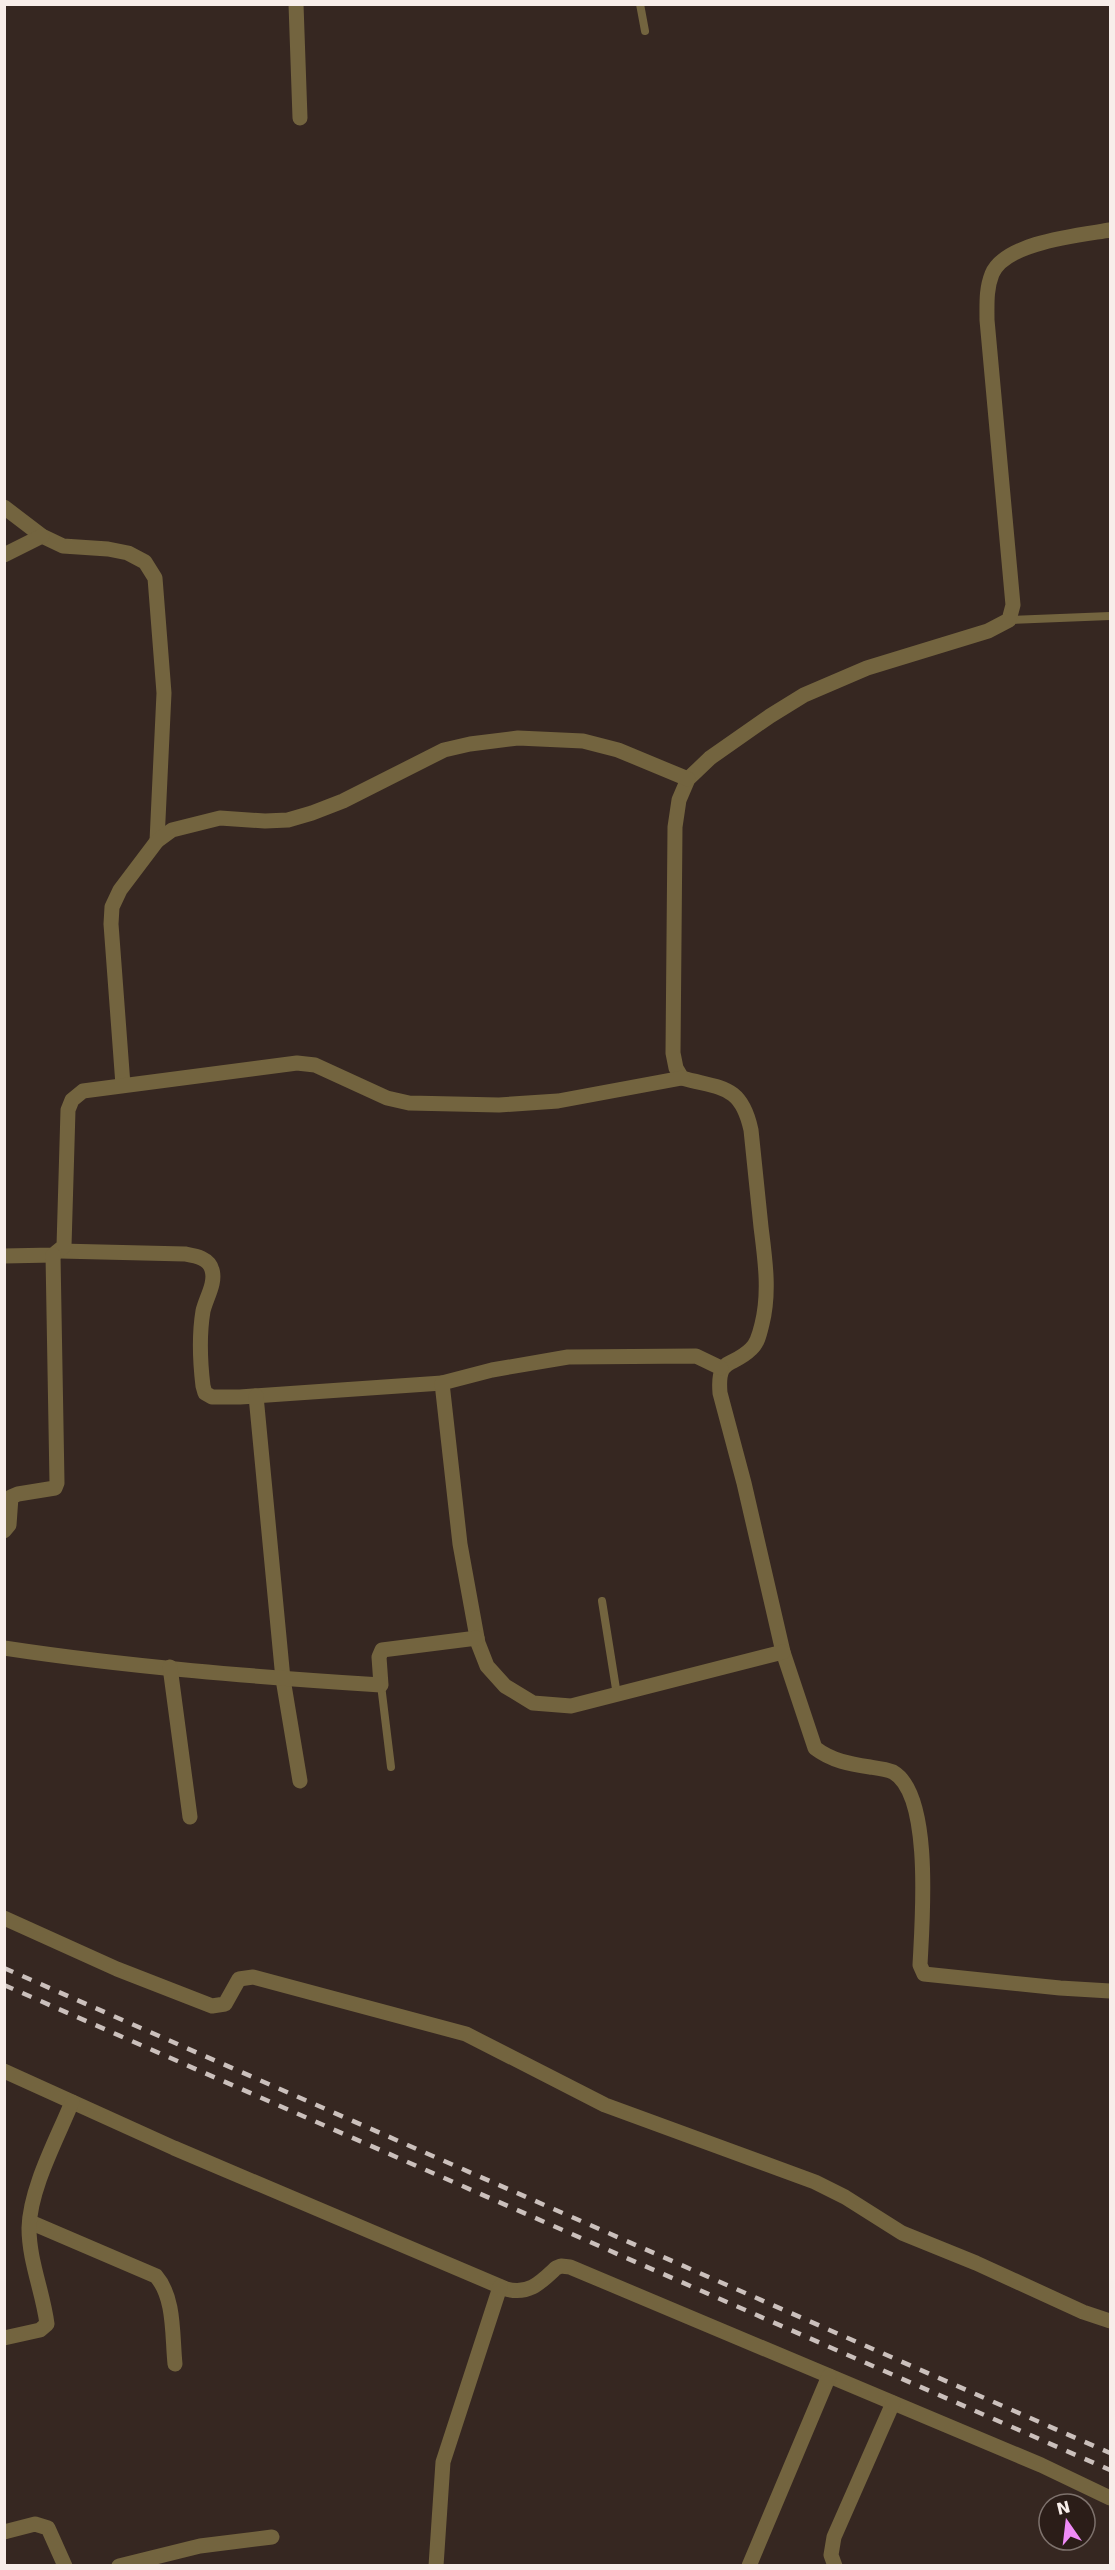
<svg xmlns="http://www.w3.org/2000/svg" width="1115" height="2570" viewBox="0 0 1115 2570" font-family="'DejaVu Sans',sans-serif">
  <rect width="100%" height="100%" fill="#362721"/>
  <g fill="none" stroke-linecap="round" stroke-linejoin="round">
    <!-- service -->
    <g stroke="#73643f" stroke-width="8">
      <path d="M640,4l5,27"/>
      <path d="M1009,620l101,-4"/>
      <path d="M602,1601l15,94"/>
      <path d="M381,1685l10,82"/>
    </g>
    <!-- minor -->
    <g stroke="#73643f" stroke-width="15">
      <path d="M296,4l4,114"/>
      <path d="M1110,230c-29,5 -105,12 -118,44 -6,15 -5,30 -5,46l26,285 -4,15 -21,11 -121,37 -63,27 -34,21 -60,42 -22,21 -9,21 -4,27 -2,226 3,15 6,10c39,11 59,6 69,52 3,32 7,65 10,97 4,32 9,65 1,97 -2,8 -4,19 -11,25 -19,19 -34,7 -31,44l24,90 39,169 32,96c17,13 35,16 55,19 7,1 16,2 23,5 40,23 29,151 27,193l4,9 136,14 50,3"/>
      <path d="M4,507l38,29 21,10 45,3 20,4 17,9 10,16 9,115 -7,148"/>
      <path d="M4,555l38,-19"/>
      <path d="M123,1085l-12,-161 1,-17 8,-17 37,-49 15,-11 48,-12 45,3 23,-1 24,-7 31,-12 101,-51 26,-6 48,-6 65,3 35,9 70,29"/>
      <path d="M60,1251l125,3c11,2 24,4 27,16 4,13 -6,28 -9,41 -4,24 -3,50 0,75l2,7 7,4h28l202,-14"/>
      <path d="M4,1256l49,-1 11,-9 4,-136 4,-10 11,-9 214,-28 18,2 72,33 22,5 90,2 59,-4 124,-23"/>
      <path d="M721,1368l-25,-12 -128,1 -76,13 -50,13 18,161 18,99 9,23 18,20 28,17 38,3 212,-54"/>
      <path d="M256,1396l27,283 17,102"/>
      <path d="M4,1531l5,-6 2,-28 7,-3 37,-6 2,-5 -4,-228"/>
      <path d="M4,1648c125,19 252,29 377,37l-2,-28 3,-7 95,-12"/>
      <path d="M170,1667l20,150"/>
      <path d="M4,1918l113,51 95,37 13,-2 14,-25 14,-2 213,57 139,71 210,77 30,15 57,36 74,30 107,49 27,9"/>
      <path d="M4,2071l170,77 332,141c23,6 34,-6 50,-21l5,-2 9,1 471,198 69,33"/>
      <path d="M30,2222l126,54c19,22 16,59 19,88"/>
      <path d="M4,2338l36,-8 7,-6c-4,-32 -18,-63 -18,-96 1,-40 28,-89 43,-126"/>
      <path d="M4,2532l31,-8 13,4 17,38"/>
      <path d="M119,2566l81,-20 72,-9"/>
      <path d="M436,2566l7,-104 57,-175"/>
      <path d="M749,2566l80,-190"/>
      <path d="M835,2566l-4,-11 3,-18 59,-134"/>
    </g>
    <!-- rail -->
    <g stroke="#cbc0bc" stroke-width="4.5" stroke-dasharray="10 10" stroke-linecap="butt">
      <path d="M4,1968l1106,485"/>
      <path d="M4,1985l1106,485"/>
    </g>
  </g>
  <!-- border -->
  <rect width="1115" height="2570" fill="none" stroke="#f8eeea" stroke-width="12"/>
  <!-- north arrow -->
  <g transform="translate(1067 2522) rotate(346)"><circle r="28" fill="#2b1d18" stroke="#7d716c" stroke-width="1.5"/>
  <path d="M0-4.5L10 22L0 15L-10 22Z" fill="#ef8bf7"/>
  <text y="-9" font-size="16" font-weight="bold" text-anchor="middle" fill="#f8eeea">N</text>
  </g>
</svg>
